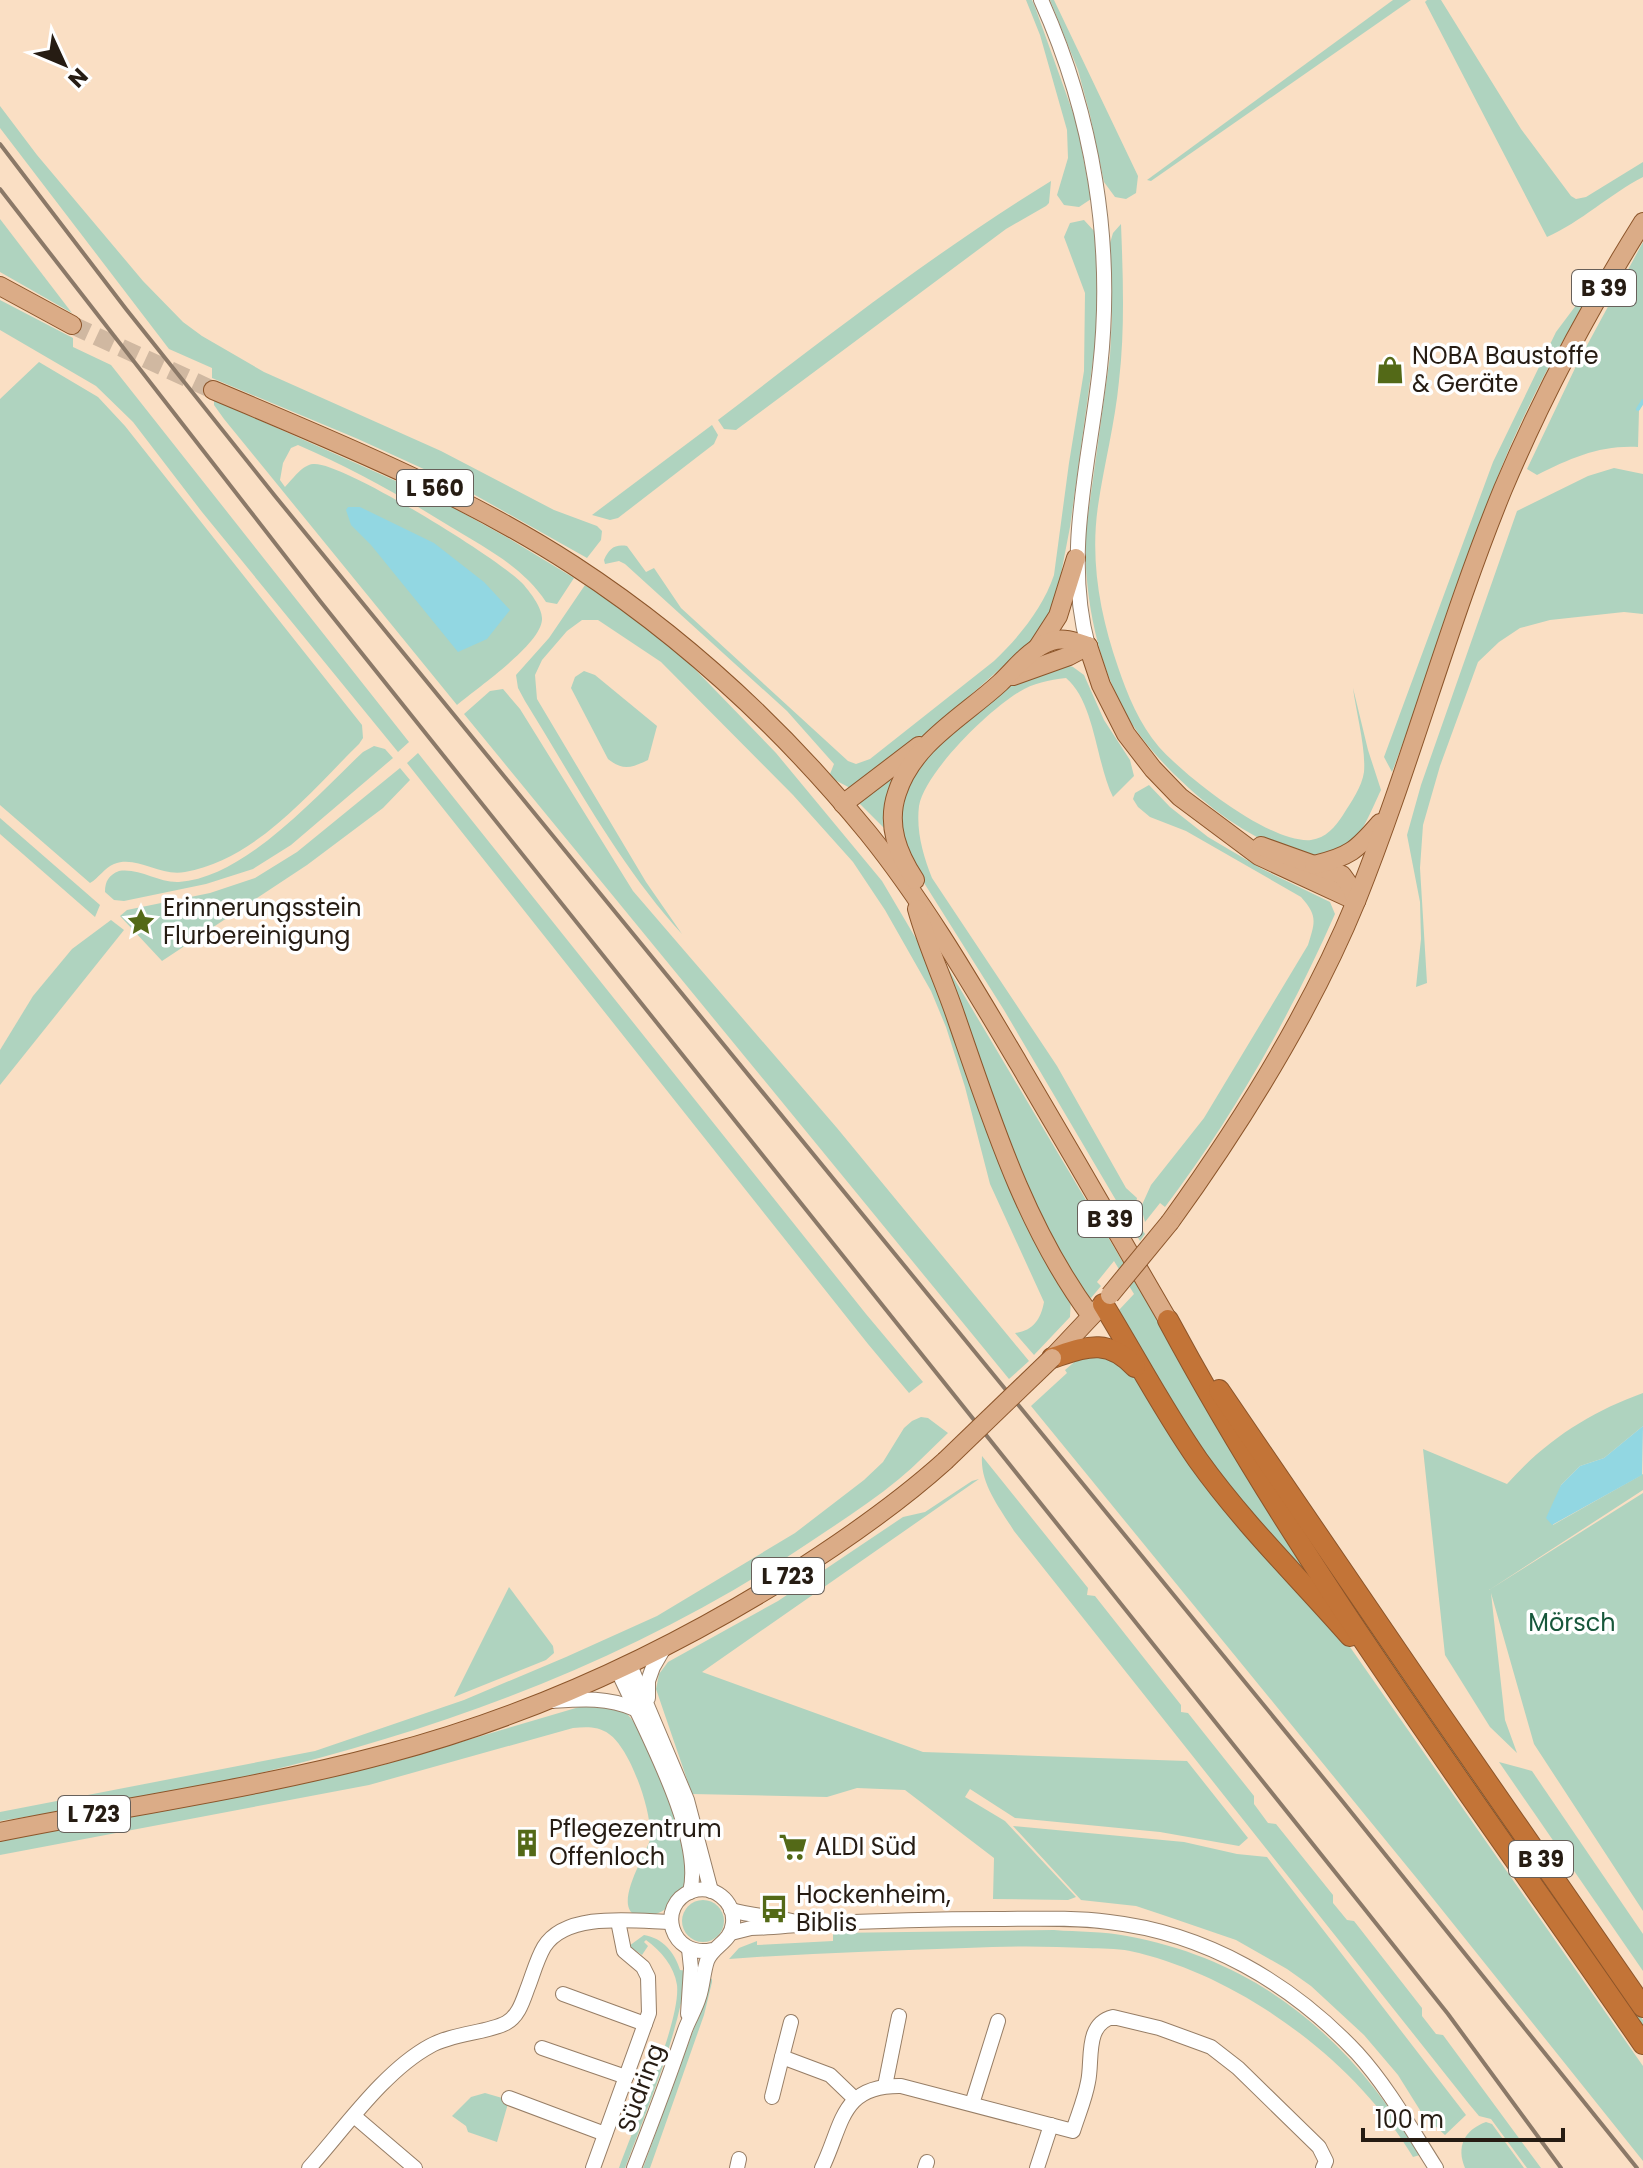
<svg xmlns="http://www.w3.org/2000/svg" width="1643" height="2168" viewBox="0 0 1643 2168" font-family="Poppins,sans-serif">
  <rect width="100%" height="100%" fill="#fadfc4"/>
  <!-- green -->
  <g fill="#afd3bf">
    <path d="M1026,0h6l3,7 42,117 14,75 -12,8 -15,-2 -7,-10 11,-37 -1,-28 -27,-95z"/>
    <path d="M1050,0h4l84,176 -2,17 -10,6 -11,-2 -11,-15 -14,-67 -12,-45z"/>
    <path d="M1393,0h18l-260,181 -4,-1z"/>
    <path d="M1427,0h14l80,129 50,67 5,3 10,-2 57,-35v15c-33,17 -62,45 -96,60l-122,-235z"/>
    <path d="M0,106l37,49 106,126 40,41 19,14 62,36 177,79 113,59 43,16 5,5 -1,9 -14,18 -137,-77 -92,-42 -146,-61v-10l-43,-19 -169,-221z"/>
    <path d="M1051,181l-2,22 -3,3 -40,23 -270,201 -12,-1 -6,-9c108,-83 216,-167 333,-239z"/>
    <path d="M0,219l72,94 -72,-41z"/>
    <path d="M1084,220l11,12 3,70 -3,43 -25,182 -15,78 -14,25 -11,12 -102,91 -76,56 -17,-9 -5,-6 4,-10 -47,-53 -162,-147 -6,-3 -14,3 -1,-4c5,-11 10,-16 23,-14l19,26 8,-4 27,40 167,153 8,3 14,-5 124,-98c25,-24 49,-53 60,-86l15,-112 15,-92 1,-78 -21,-56 6,-14z"/>
    <path d="M1121,224c2,53 4,105 -2,157 -4,42 -15,84 -21,125 -8,55 2,109 20,161 9,27 22,58 41,80 26,29 111,97 152,93 15,-2 24,-13 32,-25 8,-13 19,-28 21,-43 2,-24 -8,-60 -11,-84l15,62 13,40c-9,18 -20,51 -40,60 -65,29 -182,-79 -212,-131 -32,-56 -44,-118 -44,-182l25,-181 2,-40 -2,-73 3,-10z"/>
    <path d="M1643,242v162l-4,6 -1,37c-38,-2 -67,11 -101,28l-10,-6 51,-107z"/>
    <path d="M1610,260c-40,66 -79,135 -108,206 -41,100 -71,205 -110,306l-8,-15 109,-295 63,-130z"/>
    <path d="M0,300l73,38v9l38,18 298,377 -11,10 -196,-240 -69,-90 -37,-36 -96,-56z"/>
    <path d="M39,362l59,35 27,29 237,299 1,13 -4,6c-49,48 -102,115 -174,128 -25,5 -48,-17 -71,-8 -10,4 -15,14 -24,19l-90,-78v-406z"/>
    <path d="M214,400l229,102 65,36 66,40 -17,26 -11,-2c-22,-34 -60,-54 -95,-75 -50,-31 -99,-59 -153,-82l-7,3 -8,15 -3,17 5,7c7,-7 17,-22 28,-23 27,-4 188,96 210,120 6,7 20,24 19,36 -2,25 -65,68 -85,85l-233,-286 -10,-14z"/>
    <path d="M712,425l6,10 -4,9 -96,74 -8,2 -18,-5z"/>
    <path d="M1614,468l29,6v140l-19,-2 -74,8 -30,8 -21,14 -21,20 -38,104 -17,59 -3,43 7,115 -11,4 5,-48 -1,-37 -13,-67 14,-50 96,-274 71,-35z"/>
    <path d="M585,585l45,29 54,44 92,95 106,128 36,61 153,355 -1,20 -36,38 -19,-22c18,-2 26,-14 29,-31l-54,-118 -25,-97 -19,-60 -15,-36 -46,-81 -32,-48 -60,-67 -132,-133 -63,-42h-16l-15,11 -25,29 -7,15 2,24 109,183 36,52c-63,-69 -108,-154 -157,-233l-7,-13 -2,-13 33,-37z"/>
    <path d="M1063,664l10,3 11,8 20,45 26,40 4,16 -21,21c-17,-34 -18,-95 -47,-119 -17,2 -33,5 -47,14 -30,18 -94,80 -100,114 -3,25 4,49 13,72l125,188 69,122 11,10c-3,15 0,24 8,36l-5,7 -136,-231 -95,-151 -7,-18 -3,-31 21,-50 84,-70 15,-9z"/>
    <path d="M584,671l11,4 62,51 -9,34c-17,8 -25,11 -40,-1l-37,-71 4,-11z"/>
    <path d="M503,689l17,20 113,182 204,237 192,233 -20,18 -545,-665 26,-23z"/>
    <path d="M374,746l11,3 8,9 -102,87 -38,24 -47,15 -82,17 -10,-1 -9,-8c0,-11 4,-17 14,-21 21,-3 39,12 60,11 66,-4 138,-87 184,-130z"/>
    <path d="M418,753l448,561 57,68 -14,11 -41,-49 -461,-581z"/>
    <path d="M902,764l-15,67 -30,-30z"/>
    <path d="M400,768l10,12 -27,28 -76,57 -145,96 -42,-45 7,-6 83,-17 45,-15 42,-26z"/>
    <path d="M1149,785l21,22 38,30 54,32 68,33 5,12c-46,104 -101,202 -170,293l-5,-4 -15,19 -4,-15 10,-22 53,-67 104,-173c7,-23 10,-29 -7,-48l-115,-66 -36,-14 -12,-10 -5,-8 2,-6z"/>
    <path d="M0,818l100,87 -5,12 -95,-83z"/>
    <path d="M111,920l13,10 -124,155v-35l33,-54 39,-47z"/>
    <path d="M943,960l287,482 108,164 -74,-72 -85,-116 -62,-109 2,1 15,-16 -20,-33 -17,21 4,4 -10,12 -6,-3 -58,-102z"/>
    <path d="M1086,1352l39,9 225,286 293,419v95l-224,-280 -388,-475 36,-33 -2,-3z"/>
    <path d="M1643,1393v33l-39,32 -24,8 -19,19 -8,40 90,-51v16l-154,100 154,-97v418l-109,-167 -43,-151 14,127 12,33 -27,-26 -45,-72 -22,-206 84,35c38,-43 83,-72 136,-91z"/>
    <path d="M921,1417l7,1 20,15c-17,16 -32,32 -49,46 -28,23 -59,43 -89,63 -169,114 -356,184 -554,232 -84,20 -171,33 -256,47v-9l315,-61 149,-51 102,-43 91,-41 138,-83 69,-53 19,-18 21,-34 8,-7z"/>
    <path d="M982,1456l106,132 -1,7 8,1 86,109v7l7,1 66,83v8l14,19 8,1 57,71v8l14,17 7,1 68,87v8l14,18 7,1 98,133h-14l-36,-49 -12,-3 -10,-12 -455,-573c-14,-23 -34,-47 -32,-75z"/>
    <path d="M979,1479l-277,193 221,80 264,9 61,77 -9,8 -79,-14 -145,-14 -45,-29 -5,8 40,24 71,76 -8,3 -75,-1 1,-41 -89,-68 -48,-2 -30,9 -135,-3 -36,-105 3,-15 9,-12 110,-61 125,-84 22,-5 47,-31z"/>
    <path d="M1327,1564l316,456v10l-319,-464z"/>
    <path d="M509,1587l44,59 1,7 -8,7 -92,37z"/>
    <path d="M586,1705c13,1 30,0 41,9 22,20 62,128 61,158 -1,14 -11,27 -21,36 -8,6 -19,10 -29,8 -28,-7 10,-65 12,-77 3,-26 -20,-91 -41,-105 -11,-8 -23,-7 -36,-6l-204,57 -369,70v-15l383,-75z"/>
    <path d="M1499,1762l33,9 111,163v37z"/>
    <path d="M1013,1826l171,16 53,12 30,3 199,258 -21,20 -22,-20 -25,-40 -34,-40 -53,-49 -24,-17 -51,-29 -73,-25 -27,-9 -55,-6z"/>
    <circle cx="703" cy="1921" r="21"/>
    <path d="M1054,1930c24,2 49,1 73,6 135,25 224,104 293,219l-7,2c-57,-96 -173,-182 -283,-206 -14,-3 -29,-2 -43,-3 -40,-2 -80,-2 -121,0 -79,3 -158,5 -237,11l10,-11 18,-7v4l76,-4v-8z"/>
    <path d="M644,1935c19,3 31,18 36,35l7,1c-10,68 -38,133 -62,197h-6c14,-40 62,-146 58,-183 -3,-19 -16,-34 -31,-45l-2,2 4,4 -6,9 -13,-9z"/>
    <path d="M708,1977l4,2v3l-8,33 -54,153h-7l57,-156z"/>
    <path d="M485,2093l24,7 -12,42 -29,-10 -2,-6 -14,-10 19,-19z"/>
    <path d="M1486,2122l6,2 32,44h-59c-9,-21 -1,-38 21,-46z"/>
  </g>
  <!-- water -->
  <g fill="#92d7e2">
    <path d="M348,507h12l74,36 50,39 26,28 -23,29 -29,13 -87,-107 -20,-20 -5,-15z"/>
    <path d="M1643,1426l-1,49 -90,50 -6,-7 15,-33 19,-19 24,-8z"/>
  </g>
  <g fill="none" stroke-linecap="round" stroke-linejoin="round">
    <!-- stream -->
    <path stroke="#92d7e2" stroke-width="4" d="M1638,409l5,-8"/>
    <!-- major-tunnel -->
    <path stroke="#d0b8a1" stroke-width="18" stroke-dasharray="18 9" stroke-linecap="butt" d="M72,325l141,65"/>
    <defs>
      <g id="minor">
        <path d="M1041,0c52,116 73,242 59,368 -10,93 -37,185 -12,278"/>
        <path d="M630,1665l57,135 24,91"/>
        <path d="M618,1671c23,52 87,165 72,221"/>
        <path d="M648,1698v-17l5,-14 11,-19"/>
        <path d="M553,1701c29,-2 54,-4 82,8"/>
        <path d="M731,1910c23,7 46,6 68,13"/>
        <path d="M731,1933l20,-5c20,0 40,-3 60,-4 61,-3 122,-5 183,-5 38,0 77,-2 115,3 97,11 182,61 248,131 31,34 54,76 79,115"/>
        <path d="M563,1994l82,30"/>
        <path d="M688,2014l3,-46 -2,-19"/>
        <path d="M791,2022l-9,35 48,18 25,24"/>
        <path d="M542,2048l84,29"/>
        <path d="M885,2086l14,-70"/>
        <path d="M772,2097l10,-40"/>
        <path d="M509,2098l96,36"/>
        <path d="M972,2104l26,-83"/>
        <path d="M354,2116l61,52"/>
        <path d="M309,2168c35,-39 75,-97 121,-122 23,-13 57,-13 76,-23 13,-7 17,-23 22,-36 5,-13 9,-28 16,-40 22,-36 91,-26 127,-25"/>
        <path d="M593,2168l56,-155 -1,-36 -5,-10 -19,-16 -6,-30"/>
        <path d="M634,2168c18,-46 35,-91 51,-138 4,-11 11,-22 14,-33 4,-12 4,-24 8,-36 6,-16 24,-18 26,-38 2,-22 -20,-39 -41,-32 -37,14 -21,68 20,59"/>
        <path d="M737,2168l2,-9"/>
        <path d="M822,2168c21,-43 18,-83 79,-82l172,45c5,-16 12,-32 15,-49 5,-21 -4,-58 25,-65l46,11 52,19 27,21 81,79 7,14 -3,7"/>
        <path d="M925,2168l2,-6"/>
        <path d="M1037,2168l14,-43"/>
      </g>
      <g id="major">
        <path d="M0,286l72,39"/>
        <path d="M213,390c123,52 247,102 360,175 112,73 210,164 295,268 58,72 104,152 151,231 50,85 100,171 149,256"/>
        <path d="M1088,646l13,39 25,49 27,35 27,28 79,59 97,45"/>
        <path d="M1038,647l20,-31 18,-58"/>
        <path d="M1013,676l56,-20 19,-10"/>
        <path d="M843,804l76,-58"/>
        <path d="M1261,846l81,29 10,14 4,12"/>
        <path d="M1314,865c35,-8 43,-15 66,-42"/>
        <path d="M915,880c-17,-26 -29,-55 -18,-87 16,-50 66,-76 103,-110 16,-15 30,-35 52,-42 12,-4 24,1 36,5"/>
        <path d="M917,909c10,37 27,72 39,108 36,104 69,210 135,299"/>
        <path d="M1170,1222c72,-100 140,-208 187,-323 54,-135 91,-276 146,-410 38,-90 88,-184 140,-267"/>
        <path d="M1052,1358l48,-51"/>
        <path d="M0,1832c129,-26 259,-44 386,-78 141,-37 274,-98 398,-175 57,-36 111,-73 161,-118"/>
      </g>
      <g id="highway">
        <path d="M1103,1304c32,52 60,106 95,156 45,63 101,118 152,176"/>
        <path d="M1168,1320c137,255 312,486 475,724"/>
        <path d="M1052,1358c34,-11 55,-21 83,9"/>
        <path d="M1219,1390l219,321 205,296"/>
      </g>
    </defs>
    <!-- minor casing -->
    <use href="#minor" stroke="#977e66" stroke-width="16"/>
    <!-- major casing -->
    <use href="#major" stroke="#8c552a" stroke-width="20"/>
    <!-- highway casing -->
    <use href="#highway" stroke="#8c552a" stroke-width="22"/>
    <!-- minor -->
    <use href="#minor" stroke="#fff" stroke-width="14"/>
    <!-- major -->
    <use href="#major" stroke="#dbac87" stroke-width="18"/>
    <!-- highway -->
    <use href="#highway" stroke="#c37437" stroke-width="20"/>
    <!-- rail -->
    <g stroke="#8b7968" stroke-width="4">
      <path d="M0,144l126,165 149,187 1068,1306 294,366"/>
      <path d="M0,189l320,412 1043,1306 85,107 113,154"/>
    </g>
    <defs>
      <g id="major-bridge">
        <path d="M1110,1295l60,-73"/>
        <path d="M945,1461l107,-103"/>
      </g>
    </defs>
    <!-- major-bridge casing -->
    <use href="#major-bridge" stroke="#8c552a" stroke-width="20" stroke-linecap="butt"/>
    <!-- major-bridge -->
    <use href="#major-bridge" stroke="#dbac87" stroke-width="18"/>
  </g>
  <!-- icons -->
  <defs>
    <symbol id="shop-bare" viewBox="-9 -9 18 18"><path d="M-5-2.5h2.3a2.7 3.5 0 0 1 5.4 0H5L5.5 6h-11ZM-1.5-2.5h3a1.5 2.3 0 0 0-3 0Z" fill="#536917" stroke="#fff" stroke-width="2.5" paint-order="stroke"/></symbol>
    <symbol id="sight-bare" viewBox="-9 -9 18 18"><path d="M0-6L1.8-2.2L6-1.7L2.9 1.2L3.7 5.4L0 3.3L-3.7 5.4L-2.9 1.2L-6-1.7L-1.8-2.2Z" fill="#536917" stroke="#fff" stroke-width="2.5" paint-order="stroke"/></symbol>
    <symbol id="building-bare" viewBox="-9 -9 18 18"><path d="M-4-6H4V6H1V3H-1V6H-4ZM-2.5-4.3h1.7v1.8h-1.7ZM.8-4.3h1.7v1.8H.8ZM-2.5-1h1.7V.8h-1.7ZM.8-1h1.7V.8H.8Z" fill="#536917" stroke="#fff" stroke-width="2.5" paint-order="stroke"/></symbol>
    <symbol id="supermarket-bare" viewBox="-9 -9 18 18"><path d="M-6-5.5h2.5l.6 2H6L4.5 2H-2.5L-4.4-4H-6ZM-1.5 3.2a1.3 1.3 0 1 0 .1 0ZM3 3.2a1.3 1.3 0 1 0 .1 0Z" fill="#536917" stroke="#fff" stroke-width="2.5" paint-order="stroke"/></symbol>
    <symbol id="bus-bare" viewBox="-9 -9 18 18"><path d="M-5-6H5V4H4V6H2V4H-2V6H-4V4H-5ZM-3.5-4V0h7V-4ZM-3.5 1.2v1.5H-2V1.2ZM2 1.2v1.5H3.5V1.2Z" fill="#536917" stroke="#fff" stroke-width="2.5" paint-order="stroke"/></symbol>
  </defs>
  <g fill-rule="evenodd">
    <use href="#shop-bare" x="1370" y="350" width="40" height="40"/>
    <use href="#sight-bare" x="121" y="902" width="40" height="40"/>
    <use href="#building-bare" x="507" y="1823" width="40" height="40"/>
    <use href="#supermarket-bare" x="773" y="1827" width="40" height="40"/>
    <use href="#bus-bare" x="754" y="1889" width="40" height="40"/>
  </g>
  <g text-anchor="middle" stroke-width="7" stroke-linejoin="round" paint-order="stroke">
    <!-- shield labels -->
    <g fill="#fff" stroke="#67605a" stroke-width="2">
      <rect x="1572" y="270" width="64" height="36" rx="6"/>
      <rect x="397" y="470" width="76" height="36" rx="6"/>
      <rect x="1078" y="1201" width="64" height="36" rx="6"/>
      <rect x="752" y="1558" width="72" height="36" rx="6"/>
      <rect x="58" y="1796" width="72" height="36" rx="6"/>
      <rect x="1509" y="1841" width="64" height="36" rx="6"/>
    </g>
    <g font-size="22" font-weight="bold" fill="#261c13">
      <text x="1604" y="296">B 39</text>
      <text x="435" y="496">L 560</text>
      <text x="1110" y="1227">B 39</text>
      <text x="788" y="1584">L 723</text>
      <text x="94" y="1822">L 723</text>
      <text x="1541" y="1867">B 39</text>
    </g>
    <!-- poi labels -->
    <g font-size="24" fill="#261c13" stroke="#fff" text-anchor="start">
      <text x="1412" y="364">NOBA Baustoffe<tspan x="1412" dy="28">&amp; Geräte</tspan></text>
      <text x="163" y="916">Erinnerungsstein<tspan x="163" dy="28">Flurbereinigung</tspan></text>
      <text x="549" y="1837">Pflegezentrum<tspan x="549" dy="28">Offenloch</tspan></text>
      <text x="815" y="1855">ALDI Süd</text>
      <text x="796" y="1903">Hockenheim,<tspan x="796" dy="28">Biblis</tspan></text>
    </g>
    <!-- park labels -->
    <g font-size="24" fill="#17573b" stroke="#fff">
      <text x="1572" y="1631">Mörsch</text>
    </g>
    <!-- street labels -->
    <g font-size="24" fill="#261c13" stroke="#fff">
      <text transform="translate(641 2088) rotate(-70)" y="8">Südring</text>
    </g>
  </g>
  <!-- north arrow -->
  <g transform="translate(64 64) rotate(134)" stroke="#ffffff" stroke-width="6" paint-order="stroke">
  <path d="M0-6L14 30L0 20L-14 30Z" fill="#261c13"/>
  <text y="-12" font-size="22" font-weight="bold" text-anchor="middle" fill="#261c13">N</text>
  </g>
  <!-- scale -->
  <path d="M1363 2128v12h200v-12" fill="none" stroke="#261c13" stroke-width="4"/>
  <text x="1375" y="2128" font-size="24" fill="#261c13" stroke="#ffffff" stroke-width="6" paint-order="stroke">100 m</text>
</svg>
